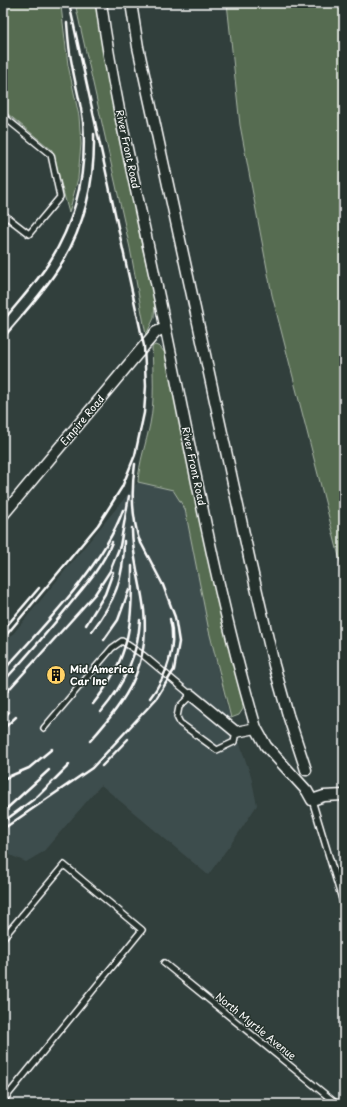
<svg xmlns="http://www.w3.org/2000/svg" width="347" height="1107" viewBox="0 0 347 1107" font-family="'Playpen Sans',sans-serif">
  <rect width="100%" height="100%" fill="#313f3c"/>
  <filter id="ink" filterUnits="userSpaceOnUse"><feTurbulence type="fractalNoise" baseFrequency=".025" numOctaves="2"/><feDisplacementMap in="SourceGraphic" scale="8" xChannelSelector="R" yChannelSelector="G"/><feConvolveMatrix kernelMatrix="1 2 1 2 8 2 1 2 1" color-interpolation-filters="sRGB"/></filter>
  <g filter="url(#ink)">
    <!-- built -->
    <path fill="#3e4d4d" d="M138,482l35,8 12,19 24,122 17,74 25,71 6,29 -19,29 -30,41 -107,-90 -58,67 -17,10 -23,-10v-206z"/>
    <!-- green -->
    <g fill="#566c51" stroke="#aab6a8">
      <path d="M3,3h53l5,3 7,59 11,51 2,28 -3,34 -9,35 -17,-63 -49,-40z"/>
      <path d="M75,3h21l46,244 13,52 -1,19 -8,17 -16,-87z"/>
      <path d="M227,3h117v573l-72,-281 -32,-170z"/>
      <path d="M155,345l5,2 6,7 63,289 14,56v10l-4,6 -8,3 -22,-87 -24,-122 -12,-19 -35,-8c1,-20 8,-38 12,-58 5,-25 3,-51 2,-77z"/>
    </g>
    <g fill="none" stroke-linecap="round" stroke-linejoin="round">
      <defs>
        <g id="lane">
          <path d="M3,116l48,39 9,42 -31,37 -26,-20"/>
          <path d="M44,728l68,-80 10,-7 21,14 48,40 -12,12 -2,10 3,6 37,27 17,-8 2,-10"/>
          <path d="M312,800l32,106"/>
          <path d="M3,938l61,-73 78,65 -139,171"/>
          <path d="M164,963l173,141"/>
        </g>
        <g id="street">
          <path d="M101,3c13,97 37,193 57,289 31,145 56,293 98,436l10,18 41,45 5,9 12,-4 20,-1"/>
          <path d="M131,3l7,44 113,519 23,99 14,50 18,55"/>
          <path d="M3,515l141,-169 12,-14 9,-4"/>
          <path d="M191,695l45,37 20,-4"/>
        </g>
      </defs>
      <!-- lane casing -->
      <use href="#lane" stroke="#fff" stroke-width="8"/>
      <!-- street casing -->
      <use href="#street" stroke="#fff" stroke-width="13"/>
      <!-- lane -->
      <use href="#lane" stroke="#26332d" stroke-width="5"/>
      <!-- street -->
      <use href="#street" stroke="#26332d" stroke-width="10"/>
      <!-- rail -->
      <g stroke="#fff" stroke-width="2.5">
        <path d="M3,321c16,-20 34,-39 47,-60 26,-42 37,-90 33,-139 -2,-19 -8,-38 -11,-57 -3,-14 -4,-28 -5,-42"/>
        <path d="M3,338c19,-23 41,-46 57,-72 25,-40 35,-85 34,-132"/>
        <path d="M135,464c-4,27 -3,54 5,79"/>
        <path d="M86,625l19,-31 8,-22"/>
        <path d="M3,630l36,-42"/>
        <path d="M92,631c23,-30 32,-53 32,-90"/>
        <path d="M3,639l95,-114 24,-38 13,-32 9,-42 2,-27 -2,-40 -75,-343"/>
        <path d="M104,640l14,-20 11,-30"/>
        <path d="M3,671c40,-45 100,-105 120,-161"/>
        <path d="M3,682c25,-27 49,-55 72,-84 14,-17 29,-35 37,-56"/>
        <path d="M3,696l92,-102 15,-23 10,-25 9,-50"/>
        <path d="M150,698c17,-22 27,-51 20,-79"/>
        <path d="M93,704c38,-47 39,-80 39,-138"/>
        <path d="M101,712c23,-27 37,-57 39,-92"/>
        <path d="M3,718l6,-6"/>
        <path d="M3,729l13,-12"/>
        <path d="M90,741c36,-40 60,-74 54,-131 -3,-27 -12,-54 -12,-82"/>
        <path d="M102,766l26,-27"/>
        <path d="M3,779l26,-11 23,-19"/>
        <path d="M3,812l46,-42"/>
        <path d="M3,822l35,-26 31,-31"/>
        <path d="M3,829l89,-61 64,-69 18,-29 5,-28 -4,-25 -12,-32 -24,-46"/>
      </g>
    </g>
  </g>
  <!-- icons -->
  <defs>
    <symbol id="building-disc" viewBox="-11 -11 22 22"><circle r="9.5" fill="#ffd166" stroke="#26332d"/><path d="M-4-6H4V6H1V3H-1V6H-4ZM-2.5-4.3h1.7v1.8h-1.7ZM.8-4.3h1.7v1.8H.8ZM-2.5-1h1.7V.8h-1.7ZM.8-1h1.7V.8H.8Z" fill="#111"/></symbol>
  </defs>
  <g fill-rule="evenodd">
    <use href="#building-disc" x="45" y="664" width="22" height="22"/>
  </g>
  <g text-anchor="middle" stroke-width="3" stroke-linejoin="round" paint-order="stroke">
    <!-- street labels -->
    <g font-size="10" fill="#fff" stroke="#26332d">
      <text transform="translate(128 149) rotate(78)" y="4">River Front Road</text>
      <text transform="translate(82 420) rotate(-50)" y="4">Empire Road</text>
      <text transform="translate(194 466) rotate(78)" y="4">River Front Road</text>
      <text transform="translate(256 1026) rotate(39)" y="4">North Myrtle Avenue</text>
    </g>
    <!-- poi labels -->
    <g font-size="10" font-weight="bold" fill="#fff" stroke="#26332d" text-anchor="start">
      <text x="70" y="673">Mid America<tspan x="70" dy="12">Car Inc</tspan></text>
    </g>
  </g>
  <!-- margin -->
  <rect width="347" height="1107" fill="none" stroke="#26332d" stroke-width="16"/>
  <rect x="8" y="8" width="331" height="1091" fill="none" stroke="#fff" stroke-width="1.5" filter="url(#ink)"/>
</svg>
